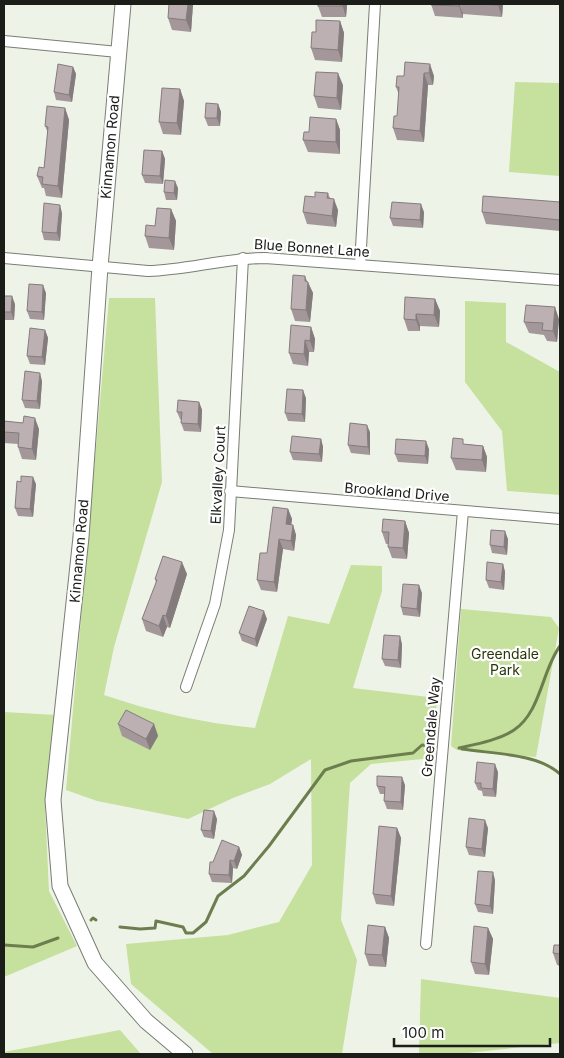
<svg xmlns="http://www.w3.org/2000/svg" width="564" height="1058" viewBox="0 0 564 1058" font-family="Inter,sans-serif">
  <rect width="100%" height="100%" fill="#eef3e8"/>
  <!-- green -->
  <g fill="#c6e09e">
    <path d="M515,82l45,1v93l-51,-4z"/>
    <path d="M109,298h46l7,184 -48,165 -10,48c50,17 98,28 151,33l33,-112 41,8 22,-59 31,1v25l-29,97 84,10 -4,60 -62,6 -21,19 -9,137 16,40 -15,94h-129l-82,-70 -5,-40 102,-9 51,-13 33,-57 -1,-106 -41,25 -37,14 -45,21 -91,-18 -31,-11z"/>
    <path d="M465,301l41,2v39l54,30v123l-53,-4 -5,-60 -37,-49z"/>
    <path d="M461,609l90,8 8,11 -23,129 -79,-7 -6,-4z"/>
    <path d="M4,712l52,3 -11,92 4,84 28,55 -73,31z"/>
    <path d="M421,979l139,19v45l-102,11h-39z"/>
    <path d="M120,1030l21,24h-137v-2z"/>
  </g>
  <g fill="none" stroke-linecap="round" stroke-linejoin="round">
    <!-- stream -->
    <g stroke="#6c7e4e" stroke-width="3">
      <path d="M459,748c18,-4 40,-8 55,-18 27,-18 28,-60 46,-84"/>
      <path d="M462,749c31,5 75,4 98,25"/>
      <path d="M91,920l2,-2 3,2"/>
      <path d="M120,927l20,2 15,-1 1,-7 27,6 3,6h7l13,-11 12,-26 26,-20 25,-30 56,-76 26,-9 62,-8 9,-8 12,1"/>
      <path d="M4,945l29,2 25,-9"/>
    </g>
    <defs>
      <g id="street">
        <path d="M4,41l114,11"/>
        <path d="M4,258l144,13c39,-1 77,-13 117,-13l295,22"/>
        <path d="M360,265l15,-261"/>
        <path d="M230,491l330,28"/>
        <path d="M186,687l29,-83 14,-74 14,-272"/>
        <path d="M426,944l37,-433"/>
      </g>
      <path id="secondary" d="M123,4l-23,263 -19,270 -28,263 7,86 35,77 51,58 39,33"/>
    </defs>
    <!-- street casing -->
    <use href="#street" stroke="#797d73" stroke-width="12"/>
    <!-- secondary casing -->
    <use href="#secondary" stroke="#797d73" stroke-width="17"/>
    <!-- street -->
    <use href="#street" stroke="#fff" stroke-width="10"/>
    <!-- secondary -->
    <use href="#secondary" stroke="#fff" stroke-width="15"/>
  </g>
  <!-- wall -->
  <g fill="#a3979a">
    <path d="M193,4l-2,28 -19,-2 -4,-12z"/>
    <path d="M431,4h72l-1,13 -39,-3v4l-28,-2z"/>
    <path d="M347,5l-1,12h-24l-4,-11z"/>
    <path d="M340,21l4,12 -2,29 -27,-2 -4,-12 5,-16z"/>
    <path d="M405,62l29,14 -1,9h-5l-4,57 -27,-2 -4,-12 4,-12 2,-21 -3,-8 8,-11z"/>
    <path d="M73,67l3,7 -4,28 -16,-2 -2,-8z"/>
    <path d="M343,85l-2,25 -23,-2 -4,-12z"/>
    <path d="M180,89l4,12 -3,34 -18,-1 -4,-12z"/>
    <path d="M218,104l3,8 -1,14h-12l-3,-8z"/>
    <path d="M65,108l4,12 -7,78 -16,-2 -2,-8h-2l-5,-12 7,-8 3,-30 1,-5 -3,-7z"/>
    <path d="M336,119l4,11v24l-32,-2 -5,-12 6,-8z"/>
    <path d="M162,151l3,8 -2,25 -18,-1 -3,-8z"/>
    <path d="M178,188l-1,12h-11l-2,-8z"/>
    <path d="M328,193l2,5 8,12 -2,17 -29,-3 -4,-12 12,-15z"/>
    <path d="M560,202v29l-74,-7 -4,-12z"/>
    <path d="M171,209l5,12 -2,29 -25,-2 -4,-12z"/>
    <path d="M424,212l-1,16 -30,-2 -3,-8z"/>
    <path d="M62,213l-2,28 -16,-1 -2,-8z"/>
    <path d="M307,282l6,11 -3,29 -15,-1 -4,-12z"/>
    <path d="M46,293l-2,27 -14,-1 -3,-8z"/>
    <path d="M4,296l11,8 -1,16h-10z"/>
    <path d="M435,299l5,12 -1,16 -19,-1v5h-12l-4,-12z"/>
    <path d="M559,319l-2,23 -10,-1 -3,-6 -15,-2 -5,-11z"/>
    <path d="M311,327l4,12 -1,13h-5l-1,14 -15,-2 -4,-11z"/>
    <path d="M45,330l3,8 -3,27 -15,-1 -3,-8z"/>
    <path d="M42,381l-2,28 -15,-1 -3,-8z"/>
    <path d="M306,398l-1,24 -17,-1 -3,-8z"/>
    <path d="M199,402l3,8 -1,22 -17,-1 -3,-8v-3l-1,-1 -3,-7z"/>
    <path d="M4,421l19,2 16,6 -3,31 -14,-1 -4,-12v-3l-14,-1z"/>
    <path d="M370,432v23l-19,-2 -3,-8z"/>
    <path d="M321,439l2,8 -1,15 -29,-2 -3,-8z"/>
    <path d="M465,444l18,2 4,11 -1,15 -30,-2 -5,-12z"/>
    <path d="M429,449l-1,15 -30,-2 -3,-8z"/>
    <path d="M21,482l15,2 -3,33 -15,-1 -3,-8z"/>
    <path d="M288,509l4,10 -1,6h2l3,10 -2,16 -11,-2 -6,43 -16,-2 -4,-10 10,-27z"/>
    <path d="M405,521l4,12 -2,26 -15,-1 -4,-11v-3h-2l-4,-12z"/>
    <path d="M508,539l-1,16 -15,-2 -2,-8z"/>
    <path d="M503,564l2,8 -1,18 -15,-2 -3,-8z"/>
    <path d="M187,574l-17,54 -3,-1 -4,10 -17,-6 -4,-12 14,-36 -1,-4z"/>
    <path d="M422,593l-2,24 -17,-2 -2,-8z"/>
    <path d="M267,619l-10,28 -15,-6 -3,-8z"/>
    <path d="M402,644l-1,24 -16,-2 -3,-7z"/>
    <path d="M118,724h36l4,12 -8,14 -28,-14z"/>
    <path d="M498,772l-2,25 -13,-1 -1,-5 -4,-1 -3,-7z"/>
    <path d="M405,785l-2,25 -16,-1 -3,-8 1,-7h-5l-3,-8z"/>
    <path d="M217,819l-3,20 -10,-2 -3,-7z"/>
    <path d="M397,828l4,10 -7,68 -18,-2 -3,-10z"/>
    <path d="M488,828l-3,29 -16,-2 -3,-8z"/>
    <path d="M239,847l3,8 -5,14 -4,-1 -1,15 -20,-1 -3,-8 4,-12z"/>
    <path d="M495,880l-2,34 -15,-2 -3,-8z"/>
    <path d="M385,927l4,11 -3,29 -17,-1 -4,-12z"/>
    <path d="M488,928l5,11 -4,36 -14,-1 -4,-12z"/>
    <path d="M560,945v25l-1,-5h-2l-4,-12z"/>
  </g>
  <!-- shaded-wall -->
  <g fill="#847b7d">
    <path d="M188,4h5l-2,28 -5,-12z"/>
    <path d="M342,4h4l1,1 -1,12z"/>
    <path d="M459,4l4,10v4l-4,-12z"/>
    <path d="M498,4h5l-1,13 -4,-12z"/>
    <path d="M340,21l4,12 -2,29 -4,-12z"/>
    <path d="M430,64l4,12 -1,9 -4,-12z"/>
    <path d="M73,67l3,7 -4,28 -3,-7z"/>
    <path d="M338,73l5,12 -2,25 -4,-12z"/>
    <path d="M424,73l4,12 -4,57 -4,-11z"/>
    <path d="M180,89l4,12 -3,34 -4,-12z"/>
    <path d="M218,104l3,8 -1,14 -3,-8z"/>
    <path d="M65,108l4,12 -7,78 -4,-12z"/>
    <path d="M336,119l4,11v24l-4,-12z"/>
    <path d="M162,151l3,8 -2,25 -3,-8z"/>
    <path d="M175,181l3,7 -1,12 -3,-7z"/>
    <path d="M334,199l4,11 -2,17 -4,-11z"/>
    <path d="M421,204l3,8 -1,16 -3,-8z"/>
    <path d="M60,205l2,8 -2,28 -3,-8z"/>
    <path d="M171,209l5,12 -2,29 -5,-12z"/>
    <path d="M305,276l3,8v-2l5,11 -3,29 -4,-12z"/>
    <path d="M43,285l3,8 -2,27 -2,-8z"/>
    <path d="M12,296l3,8 -1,16 -3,-8z"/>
    <path d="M435,299l5,12 -1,16 -5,-12z"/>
    <path d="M555,307l4,12 -2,23 -4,-11z"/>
    <path d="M416,314l4,12v5l-4,-11z"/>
    <path d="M311,327l4,12 -1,13 -4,-11z"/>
    <path d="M45,330l3,8 -3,27 -3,-8z"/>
    <path d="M305,340l4,12 -1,14 -4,-12z"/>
    <path d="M40,373l2,8 -2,28 -3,-8z"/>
    <path d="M303,390l3,8 -1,24 -3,-8z"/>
    <path d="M199,402l3,8 -1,22 -3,-8z"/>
    <path d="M35,418l4,11 -3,31 -4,-11z"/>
    <path d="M367,425l3,7v23l-2,-8z"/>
    <path d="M321,439l2,8 -1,15 -3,-8z"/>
    <path d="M426,441l3,8 -1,15 -3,-8z"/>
    <path d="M483,446l4,11 -1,15 -4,-12z"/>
    <path d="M33,477l3,7 -3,33 -3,-8z"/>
    <path d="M288,509l4,10 -2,15 -4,-10z"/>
    <path d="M405,521l4,12 -2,26 -4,-11z"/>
    <path d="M293,525l3,10 -2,16 -3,-10z"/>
    <path d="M505,531l3,8 -1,16 -3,-8z"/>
    <path d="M279,539l4,10 -6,43 -3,-10z"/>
    <path d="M182,562l5,12 -17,54 -4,-12z"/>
    <path d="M503,564l2,8 -1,18 -3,-8z"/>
    <path d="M419,585l3,8 -2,24 -3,-8z"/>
    <path d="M264,611l3,8 -10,28 -2,-8z"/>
    <path d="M163,615l4,12 -4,10 -4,-11z"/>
    <path d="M400,636l2,8 -1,24 -3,-8z"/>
    <path d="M154,724l4,12 -8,14 -4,-11z"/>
    <path d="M495,764l3,8 -2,25 -3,-8z"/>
    <path d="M402,777l3,8 -2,25 -2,-8z"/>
    <path d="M214,811l3,8 -3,20 -3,-8z"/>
    <path d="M485,820l3,8 -3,29 -3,-8z"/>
    <path d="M397,828l4,10 -7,68 -3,-10z"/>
    <path d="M239,847l3,8 -5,14 -3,-8z"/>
    <path d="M230,860l3,8 -1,15 -3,-8z"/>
    <path d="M493,872l2,8 -2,34 -3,-8z"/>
    <path d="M385,927l4,11 -3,29 -4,-12z"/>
    <path d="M488,928l5,11 -4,36 -4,-11z"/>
  </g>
  <!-- building -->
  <g fill="#bdb0b3" stroke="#847b7d">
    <path d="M169,4h19l-2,16 -18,-2z"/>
    <rect x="318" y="4" width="24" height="2"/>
    <path d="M431,4h28v2l-28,-1z"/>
    <path d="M474,4h24v1z"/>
    <path d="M316,20l24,1 -2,29 -27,-2 1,-16h4z"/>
    <path d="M405,62l25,2 -1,9h-5l-4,58 -27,-3 1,-12h3l2,-29h-3l1,-11h7z"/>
    <path d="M58,64l15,3 -4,28 -15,-3z"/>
    <path d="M316,72l22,1 -1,25 -23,-2z"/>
    <path d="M162,88l18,1 -3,34 -18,-1z"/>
    <path d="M206,103l12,1 -1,14h-12z"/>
    <path d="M47,106l18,2 -7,78 -16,-2 1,-7 -6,-1 2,-9 5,1 3,-30 1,-11 -3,-1z"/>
    <path d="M310,117l26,2v23l-33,-2 1,-8h5z"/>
    <path d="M144,150l18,1 -2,25 -18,-1z"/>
    <path d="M165,180l10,1 -1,12 -10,-1z"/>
    <path d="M315,192l13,1 -1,5 7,1 -2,17 -29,-4 2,-16 10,1z"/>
    <path d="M483,196l77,6v18l-78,-8z"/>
    <path d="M392,202l29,2 -1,16 -30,-2z"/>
    <path d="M44,203l16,2 -3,28 -15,-1z"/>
    <path d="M157,208l14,1 -2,29 -24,-2 1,-11 9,1z"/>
    <path d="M293,275l12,1v5l3,1 -2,28 -15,-1z"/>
    <path d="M29,284l14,1 -1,27 -15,-1z"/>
    <path d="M4,296h8l-1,16h-7z"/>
    <path d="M405,297l30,2 -1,16 -18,-1v6l-12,-1z"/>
    <path d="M526,305l29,2 -2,24 -11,-1 1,-7 -19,-1z"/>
    <path d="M291,325l20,2 -1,14 -5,-1 -1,14 -15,-1z"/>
    <path d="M30,328l15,2 -3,27 -15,-1z"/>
    <path d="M25,371l15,2 -3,28 -15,-1z"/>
    <path d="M287,389l16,1 -1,24 -17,-1z"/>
    <path d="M178,400l21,2 -1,22 -17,-1 1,-11h-5z"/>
    <path d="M24,416l11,2 -3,31 -14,-2 1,-14 -15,-1v-11l19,2z"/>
    <path d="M350,423l17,2 1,22 -20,-2z"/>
    <path d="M292,436l29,3 -2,15 -29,-2z"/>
    <path d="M453,438l10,1v5l20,2 -1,14 -31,-2z"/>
    <path d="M396,439l30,2 -1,15 -30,-2z"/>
    <path d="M21,476l12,1 -3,32 -15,-1 2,-27 4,1z"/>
    <path d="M273,507l15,2 -2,15 7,1 -2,16 -12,-2 -5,43 -17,-2 3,-27h7z"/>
    <path d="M383,519l22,2 -2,27 -15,-1 1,-15h-7z"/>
    <path d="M491,530l14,1 -1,16 -14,-2z"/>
    <path d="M163,556l19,6 -16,54 -3,-1 -4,11 -17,-7 15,-39 -2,-1z"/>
    <path d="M487,562l16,2 -2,18 -15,-2z"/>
    <path d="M403,584l16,1 -2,24 -16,-2z"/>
    <path d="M249,606l15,5 -9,28 -16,-6z"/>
    <path d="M384,635l16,1 -2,24 -16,-1z"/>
    <path d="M126,710l28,14 -8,15 -28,-15z"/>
    <path d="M477,762l18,2 -2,25 -12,-1v-5h-6z"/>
    <path d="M377,776l25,1 -1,25 -17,-1 1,-14 -8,-1z"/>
    <path d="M204,810l10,1 -3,20 -10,-1z"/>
    <path d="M469,818l16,2 -3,29 -16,-2z"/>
    <path d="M379,826l18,2 -6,68 -18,-2z"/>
    <path d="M222,840l17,7 -5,14 -4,-1 -1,15 -20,-1 1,-12h3z"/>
    <path d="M478,871l15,1 -3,34 -15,-2z"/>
    <path d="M368,925l17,2 -3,28 -17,-1z"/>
    <path d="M474,926l14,2 -3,36 -14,-2z"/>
    <path d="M554,945h6v21h-1l1,-12 -7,-1z"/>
  </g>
  <g text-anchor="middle" stroke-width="4.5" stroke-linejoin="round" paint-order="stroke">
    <!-- street labels -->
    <g font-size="14" fill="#1b1d19" stroke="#fff">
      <text transform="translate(110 147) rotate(-85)" y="5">Kinnamon Road</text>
      <text transform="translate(312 248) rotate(4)" y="5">Blue Bonnet Lane</text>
      <text transform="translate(218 475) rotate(-87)" y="5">Elkvalley Court</text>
      <text transform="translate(397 492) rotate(5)" y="5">Brookland Drive</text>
      <text transform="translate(79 551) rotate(-85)" y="5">Kinnamon Road</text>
      <text transform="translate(431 727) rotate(-85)" y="5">Greendale Way</text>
    </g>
    <!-- park labels -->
    <g font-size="14" fill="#283703" stroke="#fff">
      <text x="505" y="659">Greendale<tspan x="505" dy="16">Park</tspan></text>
    </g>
  </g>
  <!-- border -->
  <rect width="564" height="1058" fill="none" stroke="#1b1d19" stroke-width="10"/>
  <!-- scale -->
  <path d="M394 1038v8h156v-8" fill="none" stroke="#1b1d19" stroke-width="2.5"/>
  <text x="402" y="1038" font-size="15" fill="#1b1d19" stroke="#ffffff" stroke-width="4" paint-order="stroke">100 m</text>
</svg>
